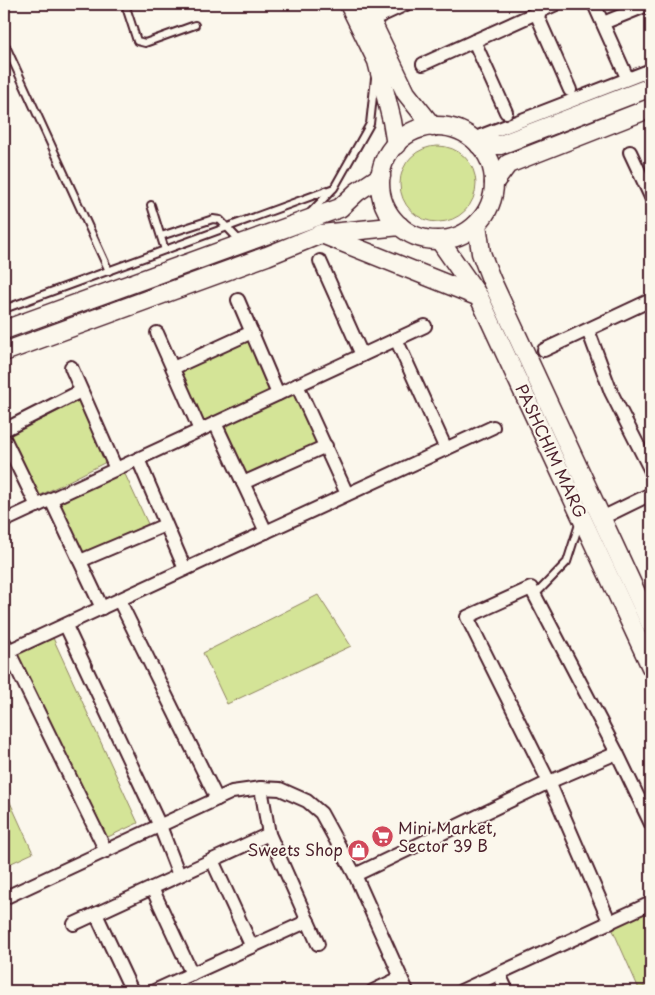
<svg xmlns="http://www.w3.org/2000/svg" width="655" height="995" viewBox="0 0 655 995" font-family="'Playpen Sans',sans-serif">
  <rect width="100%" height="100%" fill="#fbf7ec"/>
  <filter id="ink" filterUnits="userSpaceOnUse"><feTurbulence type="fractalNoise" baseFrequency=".02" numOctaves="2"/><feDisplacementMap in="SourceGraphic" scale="10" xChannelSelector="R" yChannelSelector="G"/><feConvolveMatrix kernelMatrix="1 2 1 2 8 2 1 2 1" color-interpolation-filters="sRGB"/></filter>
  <g filter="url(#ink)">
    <!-- green -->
    <g fill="#d4e497" stroke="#8f8261">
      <circle cx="438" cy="184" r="38"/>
      <path d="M249,337l25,55 -70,32 -25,-55z"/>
      <path d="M294,393l23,52 -71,32 -23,-52z"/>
      <path d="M78,401l30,60 -69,35 -30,-60z"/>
      <path d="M124,472l24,52 -67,31 -23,-52z"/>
      <path d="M318,595l33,51 -124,58 -24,-51z"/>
      <path d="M53,638l85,185 -43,20 -85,-185z"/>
      <path d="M4,789l29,64 -28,13 -1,-2z"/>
      <path d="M651,911v72l-12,6 -27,-61z"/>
    </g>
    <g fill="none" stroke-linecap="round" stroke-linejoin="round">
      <defs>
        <g id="service">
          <path d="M125,4l12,37 8,2 50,-18"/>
          <path d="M4,42l105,229"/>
          <path d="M151,205l14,45"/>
          <path d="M310,213l23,-24"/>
          <path d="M161,236l52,-17 7,1 22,23"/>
          <path d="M4,309l330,-121 36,-64 5,-46"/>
          <path d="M535,595l32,-33 13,-41"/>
        </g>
        <g id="minor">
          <path d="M594,4l31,69"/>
          <path d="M536,13l34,77"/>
          <path d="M380,16l26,-12"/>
          <path d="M603,23l47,-19"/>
          <path d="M474,41l32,71"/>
          <path d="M423,64l133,-60"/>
          <path d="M473,139l178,-69"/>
          <path d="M630,152l21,45"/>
          <path d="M320,261l42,94"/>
          <path d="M238,300l40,94"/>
          <path d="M588,330l23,62 40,79"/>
          <path d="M157,333l43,97"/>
          <path d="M396,339l50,110"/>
          <path d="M544,350l107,-50"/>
          <path d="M71,367l45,102"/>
          <path d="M173,368l79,-36"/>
          <path d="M297,385l50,109"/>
          <path d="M215,423l51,109"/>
          <path d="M4,430l77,-39"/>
          <path d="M4,438l33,68"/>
          <path d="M138,459l47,110"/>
          <path d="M243,483l83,-37"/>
          <path d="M51,500l51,108"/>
          <path d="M610,514l41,-20"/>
          <path d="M4,521l421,-195"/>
          <path d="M80,561l85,-36"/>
          <path d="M119,600l98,199"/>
          <path d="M66,626l94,200 19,49"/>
          <path d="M4,642l102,209"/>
          <path d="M4,653l489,-226"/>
          <path d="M261,788l8,46 49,110"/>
          <path d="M212,860l40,87"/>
          <path d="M355,875l194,-93 68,-29"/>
          <path d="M152,888l40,86"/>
          <path d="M4,898l228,-106 29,-4 19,1 27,12 14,12 34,62 52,116"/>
          <path d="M96,914l36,77"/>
          <path d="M610,923l-61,-141 -82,-165 64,-29 86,165 34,71"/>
          <path d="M74,924l195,-90"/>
          <path d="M499,974l8,17"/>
          <path d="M154,991l154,-70"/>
          <path d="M373,991l27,-13"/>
          <path d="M461,991l190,-88"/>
        </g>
        <g id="secondary">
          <path d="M349,4l28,57 15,60 4,24"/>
          <path d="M363,4l43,89 27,34"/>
          <circle cx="437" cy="183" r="57"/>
          <path d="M479,145h21l151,-58"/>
          <path d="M494,183l14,-19 143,-56"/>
          <path d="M477,224l4,29 10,26 160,346"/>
          <path d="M324,235l155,62"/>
          <path d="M440,241l39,56 172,370"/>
          <path d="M4,330l336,-122 17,-16 24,-16"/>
          <path d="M4,352l263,-96 54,-22 79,-8"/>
        </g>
      </defs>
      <!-- service casing -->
      <use href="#service" stroke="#4a1f2b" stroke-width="10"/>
      <!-- minor casing -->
      <use href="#minor" stroke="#4a1f2b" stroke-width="16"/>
      <!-- secondary casing -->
      <use href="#secondary" stroke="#4a1f2b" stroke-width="21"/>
      <!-- service -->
      <use href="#service" stroke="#fbf7ec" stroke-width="6"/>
      <!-- minor -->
      <use href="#minor" stroke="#fbf7ec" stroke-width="12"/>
      <!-- secondary -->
      <use href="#secondary" stroke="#fbf7ec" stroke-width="18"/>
    </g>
  </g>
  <!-- icons -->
  <defs>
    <symbol id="supermarket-disc" viewBox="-11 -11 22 22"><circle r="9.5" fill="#d1495b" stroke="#fbf7ec"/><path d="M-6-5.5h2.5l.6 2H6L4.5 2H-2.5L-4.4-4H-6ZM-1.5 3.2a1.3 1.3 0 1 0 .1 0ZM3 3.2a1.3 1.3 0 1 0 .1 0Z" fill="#fff"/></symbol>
    <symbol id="shop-disc" viewBox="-11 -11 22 22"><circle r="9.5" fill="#d1495b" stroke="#fbf7ec"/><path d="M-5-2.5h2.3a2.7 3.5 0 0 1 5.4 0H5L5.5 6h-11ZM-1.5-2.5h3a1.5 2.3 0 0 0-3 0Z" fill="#fff"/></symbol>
  </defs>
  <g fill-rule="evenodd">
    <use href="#supermarket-disc" x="370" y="824" width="25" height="25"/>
    <use href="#shop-disc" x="346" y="838" width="25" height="25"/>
  </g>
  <g text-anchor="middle" stroke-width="4" stroke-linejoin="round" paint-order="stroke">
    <!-- street labels -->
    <g font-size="16" fill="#4a1f2b" stroke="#fbf7ec">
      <text transform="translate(551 451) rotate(65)" y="6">PASHCHIM MARG</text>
    </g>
    <!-- poi labels -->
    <g font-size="16" fill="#4a1f2b" stroke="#fbf7ec" text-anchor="start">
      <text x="398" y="834">Mini Market,<tspan x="398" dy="18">Sector 39 B</tspan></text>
      <text x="343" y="856" text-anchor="end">Sweets Shop</text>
    </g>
  </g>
  <!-- margin -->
  <rect width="655" height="995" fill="none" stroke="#fbf7ec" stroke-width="20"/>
  <rect x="10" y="10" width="635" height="975" fill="none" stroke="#4a1f2b" stroke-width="2" filter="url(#ink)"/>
</svg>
